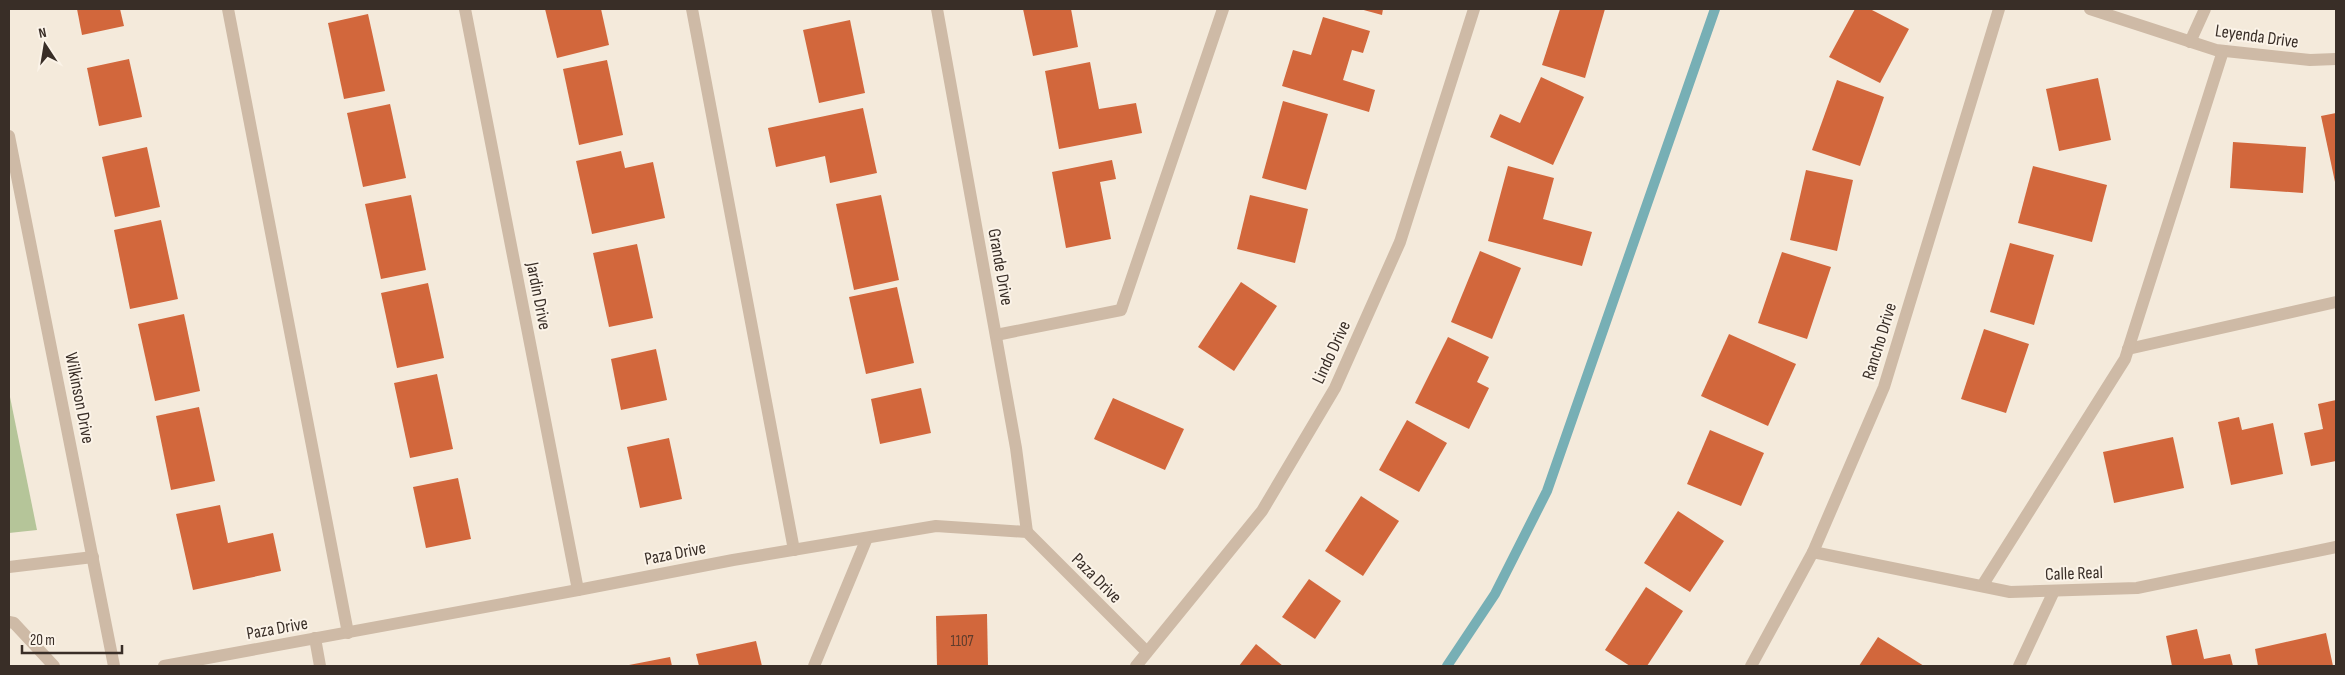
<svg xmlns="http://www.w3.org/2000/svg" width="2345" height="675" viewBox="0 0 2345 675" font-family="'Sofia Sans Condensed',sans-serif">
  <rect width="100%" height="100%" fill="#f4eadb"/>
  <!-- green -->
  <path fill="#b5c599" d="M9,392l28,138 -28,3z"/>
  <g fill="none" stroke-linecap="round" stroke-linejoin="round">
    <!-- stream -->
    <path stroke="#77afb5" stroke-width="10" d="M1447,666l48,-72 52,-103 168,-482"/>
  </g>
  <!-- building -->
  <g fill="#d2673c">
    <path d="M77,9h43l4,17 -42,9z"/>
    <path d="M545,9h56l8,36 -52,13z"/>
    <path d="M1023,9h48l7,38 -45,9z"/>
    <path d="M1360,9h23l-1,6z"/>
    <path d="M1560,9h45l-20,69 -43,-13z"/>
    <path d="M1855,9h15l39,20 -29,54 -51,-26z"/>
    <path d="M368,14l17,77 -41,8 -16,-76z"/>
    <path d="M1323,17l47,14 -7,22 -11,-3 -9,30 32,10 -6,22 -87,-26 11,-36 18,5z"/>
    <path d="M850,20l15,73 -46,10 -16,-73z"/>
    <path d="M129,59l13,58 -43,9 -12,-58z"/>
    <path d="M607,60l16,75 -44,10 -16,-76z"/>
    <path d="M1090,62l9,47 37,-6 6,30 -83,16 -14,-78z"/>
    <path d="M1541,77l43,20 -31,68 -63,-28 10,-23 20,9z"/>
    <path d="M2098,78l13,62 -52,11 -13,-62z"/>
    <path d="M1837,80l47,17 -24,69 -48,-16z"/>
    <path d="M1283,101l45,13 -22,76 -44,-12z"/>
    <path d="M390,104l16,74 -43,9 -16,-74z"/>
    <path d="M863,108l14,65 -47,10 -5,-27 -49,11 -8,-39z"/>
    <path d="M2336,113v69h-1l-14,-66z"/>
    <path d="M2233,142l73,5 -3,46 -73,-5z"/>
    <path d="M147,147l13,60 -45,10 -13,-60z"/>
    <path d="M621,151l4,17 28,-6 12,56 -73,16 -16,-73z"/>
    <path d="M1112,160l4,19 -16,3 11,57 -45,9 -14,-76z"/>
    <path d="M1508,166l46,12 -11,41 49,13 -10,34 -94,-25z"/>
    <path d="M2033,166l74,19 -15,57 -74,-19z"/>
    <path d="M1806,170l47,10 -16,71 -47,-11z"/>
    <path d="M411,195l15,75 -45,9 -16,-75z"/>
    <path d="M881,195l18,85 -45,10 -18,-86z"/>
    <path d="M1250,195l58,14 -13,54 -58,-14z"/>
    <path d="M161,220l17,79 -48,10 -16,-79z"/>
    <path d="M2010,243l44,12 -20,70 -44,-13z"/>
    <path d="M637,244l16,74 -44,9 -16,-74z"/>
    <path d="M1480,251l41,17 -29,71 -41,-17z"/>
    <path d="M1782,252l49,15 -24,72 -49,-16z"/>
    <path d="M1241,282l36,24 -43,65 -36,-24z"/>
    <path d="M428,283l16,75 -47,10 -16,-75z"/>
    <path d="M897,287l17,76 -48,11 -17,-77z"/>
    <path d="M184,314l16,77 -45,10 -17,-77z"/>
    <path d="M1984,329l45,15 -23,69 -45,-14z"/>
    <path d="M1729,334l67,30 -28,62 -67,-30z"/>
    <path d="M1448,337l41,20 -12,25 12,6 -20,41 -54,-26z"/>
    <path d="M656,349l11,51 -46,10 -10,-51z"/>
    <path d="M437,374l16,75 -43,9 -16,-75z"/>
    <path d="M921,388l10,45 -51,11 -9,-45z"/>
    <path d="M1113,398l71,31 -19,41 -71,-31z"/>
    <path d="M2336,400v61l-25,5 -7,-33 19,-4 -5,-25z"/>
    <path d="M199,407l16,74 -44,9 -15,-74z"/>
    <path d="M2239,417l3,13 31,-7 10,51 -52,11 -13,-63z"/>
    <path d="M1407,420l40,23 -28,49 -40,-22z"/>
    <path d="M1710,430l54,23 -23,53 -54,-22z"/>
    <path d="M2173,437l11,51 -70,15 -11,-51z"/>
    <path d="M669,438l13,61 -42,9 -13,-61z"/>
    <path d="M458,478l13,61 -45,9 -13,-61z"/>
    <path d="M1361,496l38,25 -36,55 -38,-25z"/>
    <path d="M220,505l8,38 45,-10 8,38 -88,19 -17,-76z"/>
    <path d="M1678,511l46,30 -34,51 -46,-29z"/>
    <path d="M1309,579l32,22 -26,38 -33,-22z"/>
    <path d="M1646,587l37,24 -36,55h-17l-25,-16z"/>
    <path d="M987,614l1,52h-51l-1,-50z"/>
    <path d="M2197,629l7,30 26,-5 3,12h-61l-6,-30z"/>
    <path d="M2326,633l7,33h-75l-3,-17z"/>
    <path d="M1878,637l46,29h-65z"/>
    <path d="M756,641l6,25h-63l-3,-12z"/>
    <path d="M1256,644l27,22h-44z"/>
    <path d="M670,657l2,9h-43v-1z"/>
  </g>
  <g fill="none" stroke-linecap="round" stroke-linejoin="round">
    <!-- minor -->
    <g stroke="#cebaa6" stroke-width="12">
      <path d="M228,9l120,624"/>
      <path d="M465,9l113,581"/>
      <path d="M692,9l102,541"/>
      <path d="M937,9l79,439 11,84"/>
      <path d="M2090,9l126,41 94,10 26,-1"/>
      <path d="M2190,42l15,-33"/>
      <path d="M9,136l105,530"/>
      <path d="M996,335l125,-25 102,-301"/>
      <path d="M2128,349l208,-47"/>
      <path d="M1813,552l197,40 127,-4 199,-41"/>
      <path d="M9,567l84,-10"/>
      <path d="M1982,586l143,-227 98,-308"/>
      <path d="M9,622l5,1 40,43"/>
      <path d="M315,638l5,28"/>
      <path d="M164,666l414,-76 155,-30 203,-34 91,6 120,120"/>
      <path d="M814,666l53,-128"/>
      <path d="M1136,666l126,-155 73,-123 65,-146 74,-233"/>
      <path d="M1751,666l62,-114 71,-165 115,-378"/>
      <path d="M2019,666l35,-75"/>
    </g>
  </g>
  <g text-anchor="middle" stroke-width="4" stroke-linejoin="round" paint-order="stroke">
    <!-- number labels -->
    <g font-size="15" fill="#5f3c2c">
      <text x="962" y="646">1107</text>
    </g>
    <!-- street labels -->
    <g font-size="18" fill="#392e27" stroke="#fbf3e8">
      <text transform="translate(2257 36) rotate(8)" y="6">Leyenda Drive</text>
      <text transform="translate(1001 267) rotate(80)" y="6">Grande Drive</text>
      <text transform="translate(539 296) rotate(79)" y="6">Jardin Drive</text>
      <text transform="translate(1879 341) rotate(-73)" y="6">Rancho Drive</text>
      <text transform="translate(1331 352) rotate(-65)" y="6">Lindo Drive</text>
      <text transform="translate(80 398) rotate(79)" y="6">Wilkinson Drive</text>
      <text transform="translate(675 553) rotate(-11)" y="6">Paza Drive</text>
      <text transform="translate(2074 573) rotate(-2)" y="6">Calle Real</text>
      <text transform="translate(1097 578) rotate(45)" y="6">Paza Drive</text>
      <text transform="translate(277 628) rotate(-10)" y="6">Paza Drive</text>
    </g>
  </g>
  <!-- border -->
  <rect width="2345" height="675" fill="none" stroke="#392e27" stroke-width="20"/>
  <!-- north arrow -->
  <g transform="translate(45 45) rotate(348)" stroke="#fbf3e8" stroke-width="4" paint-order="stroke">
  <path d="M0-4L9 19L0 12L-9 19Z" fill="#392e27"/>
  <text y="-8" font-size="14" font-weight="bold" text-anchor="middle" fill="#392e27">N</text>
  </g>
  <!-- scale -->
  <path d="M22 645v8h100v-8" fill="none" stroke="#392e27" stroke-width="2.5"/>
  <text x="30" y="645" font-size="15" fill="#392e27" stroke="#fbf3e8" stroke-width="4" paint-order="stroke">20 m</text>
</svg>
